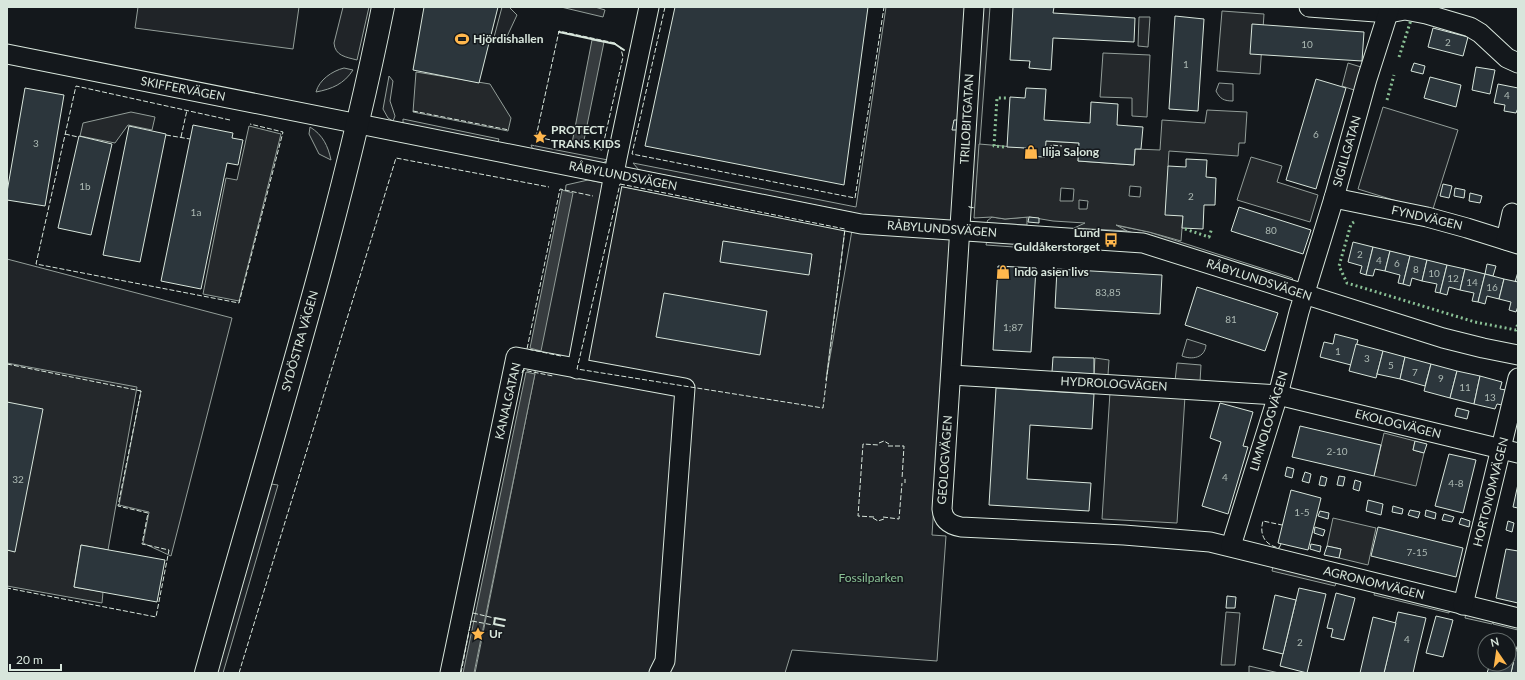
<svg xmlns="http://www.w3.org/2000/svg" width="1525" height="680" viewBox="0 0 1525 680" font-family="Lato,sans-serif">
  <rect width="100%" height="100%" fill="#14181c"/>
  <!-- green -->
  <g fill="#202428" stroke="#939e99">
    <path d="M138,7h161l-6,42 -158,-21z"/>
    <path d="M343,7h26l-12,53c-11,-3 -22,-4 -23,-17z"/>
    <path d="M502,7h7l8,8 -13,28 -11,-2z"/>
    <path d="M886,7h80l-34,528 14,1 -9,125 -145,-11 -7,23h-310l85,-425 6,-63 22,-5 257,49 -19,151 29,-167 -216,-43 -6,-7 223,44z"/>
    <path d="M983,7h7l-15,201 -6,-1z"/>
    <path d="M344,68l9,2c-9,14 -21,19 -37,22 3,-12 16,-21 28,-24z"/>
    <path d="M389,76l4,5 -3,20 5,15 -2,5 -5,-3 -5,-9z"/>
    <path d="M1219,83l14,1v17c-9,0 -13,-2 -17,-10z"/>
    <path d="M1383,107l75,23 -26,82 -74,-23z"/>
    <path d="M403,119l96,20 -2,5 -94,-21z"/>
    <path d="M310,127c13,8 18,19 21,33l-12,-6 -10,-20z"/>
    <path d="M531,145l77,15 -7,4 -68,-14z"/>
    <path d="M992,217l13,2 22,-2v8l-39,-2 -1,-2z"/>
    <path d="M1114,225l35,7 143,46 1,1 -2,2 -164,-50z"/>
    <path d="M987,240l97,6v6l-98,-7z"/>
    <path d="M7,259l225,59 -61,238 -28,-13 6,-31 -30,-7 22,-114 -134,-27z"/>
    <path d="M1187,339l19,6c-1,13 -14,15 -24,11z"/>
    <path d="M271,484l7,1 -55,188h-6z"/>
    <path d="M1466,613l28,6 -2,5 -27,-6z"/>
    <path d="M1249,666l30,7h-30z"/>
  </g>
  <!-- parking -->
  <g fill="#24282b" stroke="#939e99" fill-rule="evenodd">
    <path d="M561,7h34l10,3 -2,7z"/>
    <path d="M1222,11l42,3 -4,60 -43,-3z"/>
    <path d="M1139,17h11l-2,30 -10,-1z"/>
    <path d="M1103,53l47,2 -3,62 -15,-1v-18l-32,-1z"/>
    <path d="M1348,63l13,4 -7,23 -12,-4z"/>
    <path d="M416,72l74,12 21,34 -3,13 -95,-19z"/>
    <path d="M1207,110l40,2 -2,31h-6l-1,13 -69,-5 -1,15 15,50 -2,25 -32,-9 -33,-7 11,6 -53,-3 11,-5 -32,-2 -24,-4 -24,2 -13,-2 -18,1 5,-74 47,4 -1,8 21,-15 33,2 -1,18 56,4 1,-16 25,1 2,-30 43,3zM1130,186l11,1 -1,10 -11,-1zM1061,188l13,1 -1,12h-13zM1079,200l9,1 -1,8h-8z"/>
    <path d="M131,112l24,5 -3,13 -24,-5 -13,18 -35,-7 3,-13z"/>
    <path d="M249,126l32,8 -42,167 -36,-7 23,-116 11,2z"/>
    <path d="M1251,157l31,9 -5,16 41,13 -8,27 -73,-22z"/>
    <path d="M1095,358l14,2 -1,15 -14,-1z"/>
    <path d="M7,363l130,24 -29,163 -27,-5 -7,42 29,5 -1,11 -95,-17z"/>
    <path d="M1177,363l24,2 -1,17 -25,-1z"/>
    <path d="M1110,392l75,4 -8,127 -75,-4z"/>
    <path d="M1384,433l31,8 -2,9 11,3 -8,33 -42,-10z"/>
    <path d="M1333,518l43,10 -8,37 -29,-7 2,-9 -14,-3z"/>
    <path d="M1273,566l64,15 -2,5 -63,-15z"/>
    <path d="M1375,590l75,18 -1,5 -75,-18z"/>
    <path d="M1226,612l14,1 -5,52h-14z"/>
    <path d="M1495,619l23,6v5l-25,-6z"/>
  </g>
  <!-- water -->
  <g fill="#363b3e" stroke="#939e99">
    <path d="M592,40l12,2 -21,103 -11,-2z"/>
    <path d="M562,190l11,3 -32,158 -11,-3z"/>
    <path d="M526,372l9,2 -61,299h-11z"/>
  </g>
  <!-- building -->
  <g fill="#2c363c" stroke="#d8e6dc">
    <path d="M424,7h74l-19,76 -66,-13z"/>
    <path d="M675,7h193l-24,178 -199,-39z"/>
    <path d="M1013,7h41l-1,6 82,5 -1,24 -81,-4 -2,32 -22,-2 1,-7 -20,-1z"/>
    <path d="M1175,16l29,3 -6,92 -29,-2z"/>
    <path d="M1252,24l112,8 -2,29 -112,-7z"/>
    <path d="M1433,28l35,9 -5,19 -35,-9z"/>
    <path d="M1414,63l11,3 -2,8 -12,-3z"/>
    <path d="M1476,67l19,3 -5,24 -18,-4z"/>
    <path d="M1430,77l31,8 -5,22 -32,-9z"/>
    <path d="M1316,79l30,9 -30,101 -30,-9z"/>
    <path d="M1498,84l20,4v20l-2,5 -12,-2 1,-6 -11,-2z"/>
    <path d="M25,88l39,7 -19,111 -38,-6v-8z"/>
    <path d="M1026,88l20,1 -2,31 46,3 1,-21 27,2 -1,21 26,2 -2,22h-6l-1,16 -56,-4 1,-18 -33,-2 -1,16 -20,-1 1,-8 -19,-1 3,-50 15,1z"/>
    <path d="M954,120h5l-1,10h-6z"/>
    <path d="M193,125l40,8 -1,5 11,2 -5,25 -11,-2 -26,126 -40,-8z"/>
    <path d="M129,126l37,8 -26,128 -37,-7z"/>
    <path d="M79,136l33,8 -21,91 -33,-7z"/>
    <path d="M1186,159l21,1 -1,17 10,1 -1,27h-11l-1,24 -21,-1 1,-12 -18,-1 3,-49 18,1z"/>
    <path d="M1443,184l9,2 -3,12 -9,-2z"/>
    <path d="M1455,188l10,2 -1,8 -10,-2z"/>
    <path d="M1470,193l12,3 -2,7 -11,-2z"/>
    <path d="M1239,207l72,23 -8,24 -72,-23z"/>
    <path d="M1029,217l10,1v5l-11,-1z"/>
    <path d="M723,241l89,13 -3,21 -89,-13z"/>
    <path d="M1353,242l20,5 -7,28 -6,-2 2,-7 -14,-4z"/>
    <path d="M1373,247l17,4 -5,20 -10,-2 -2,7 -7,-1z"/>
    <path d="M1390,251l20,5 -7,28 -5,-1 2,-8 -15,-4z"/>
    <path d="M1410,256l17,4 -5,21 -10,-3 -2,8 -7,-2z"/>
    <path d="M1427,260l20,5 -7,28 -5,-1 2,-8 -15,-3z"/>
    <path d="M1487,264l9,2 -3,10 -8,-2z"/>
    <path d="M1447,265l18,4 -5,21 -11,-3 -2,8 -7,-2z"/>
    <path d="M998,266l38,2 -5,84 -38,-2z"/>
    <path d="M1057,269l105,6 -2,39 -105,-6z"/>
    <path d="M1465,269l20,5 -7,28 -6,-1 2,-8 -14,-3z"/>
    <path d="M1518,272v10h-3z"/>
    <path d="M1485,274l19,5 -5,20 -12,-3 -2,8 -7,-2z"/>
    <path d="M1504,279l14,3v24l-2,6 -7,-2 2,-8 -12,-3z"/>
    <path d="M1197,287l81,26 -13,38 -80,-26z"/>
    <path d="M664,293l103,18 -7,44 -104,-18z"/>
    <path d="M1335,334l23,6 -7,25 -31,-8 4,-15 9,2z"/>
    <path d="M1356,344l27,7 -7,27 -27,-7z"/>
    <path d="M1383,351l22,6 -5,22 -23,-5z"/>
    <path d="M1053,357l41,1v16l-42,-2z"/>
    <path d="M1405,357l26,7 -6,22 -25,-7z"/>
    <path d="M1431,364l26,7 -7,27 -26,-7z"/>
    <path d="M1457,371l23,5 -6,28 -24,-6z"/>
    <path d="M1480,376l22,6 -2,7 6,1 -4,15 -5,-1 -2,5 -21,-5z"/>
    <path d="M996,388l98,6 -2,35 -62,-4 -3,54 64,4 -2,28 -100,-6z"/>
    <path d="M7,402l36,7 -28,143 -8,-2z"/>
    <path d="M1220,403l33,9 -10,34 5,1 -20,67 -26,-8 19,-64 -11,-4z"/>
    <path d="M1457,408l12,3 -2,8 -12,-3z"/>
    <path d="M1300,426l81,19 -7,31 -82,-19z"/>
    <path d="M1415,441l12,3 -3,9 -11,-3z"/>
    <path d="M1449,454l27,6 -13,53 -28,-7z"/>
    <path d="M1287,467l7,2 -2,9 -7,-2z"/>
    <path d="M1305,472l6,2 -2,9 -7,-2z"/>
    <path d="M1321,476l6,2 -2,8 -6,-1z"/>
    <path d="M1339,476l6,1 -2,9 -6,-1z"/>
    <path d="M1355,480l6,2 -2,9 -6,-2z"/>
    <path d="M1518,484v24l-5,-1z"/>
    <path d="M1291,490l30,8 -13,52 -30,-7z"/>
    <path d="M1368,500l15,4 -2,11 -15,-4z"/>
    <path d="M1393,506l10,3 -1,5 -10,-2z"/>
    <path d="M1410,510l10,2 -2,6 -10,-3z"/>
    <path d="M1426,510l10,3 -1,6 -10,-3z"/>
    <path d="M1320,511l9,2 -1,6 -10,-3z"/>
    <path d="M1444,514l10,3 -2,5 -10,-2z"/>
    <path d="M1461,518l9,3 -1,6 -10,-3z"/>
    <path d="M1508,521l6,2 -2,9 -6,-2z"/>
    <path d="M1315,527l10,3 -2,6 -9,-3z"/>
    <path d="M1378,527l85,21 -7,29 -85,-21z"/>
    <path d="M1311,544l10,2 -1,6 -10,-3z"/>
    <path d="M81,545l84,15 -8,42 -83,-15z"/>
    <path d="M1327,546l14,3 -2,9 -15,-3z"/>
    <path d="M1506,549l12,2v52l-22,-5z"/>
    <path d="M1299,588l27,6 -19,79 -27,-7z"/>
    <path d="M1336,593l19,5 -11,42 -13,-3 2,-8 -6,-1z"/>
    <path d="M1275,595l21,5 -13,54 -20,-5z"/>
    <path d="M1227,596l9,1 -1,11h-9z"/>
    <path d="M1398,612l28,6 -9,37 -4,18h-29z"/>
    <path d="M1436,616l17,4 -10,37 -17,-4z"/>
    <path d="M1373,617l23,6 -12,50h-24z"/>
    <path d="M1518,644v29h-7l5,-23z"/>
    <path d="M1509,649l7,1 -5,23h-24l3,-9h19z"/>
  </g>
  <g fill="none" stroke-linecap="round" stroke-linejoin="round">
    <defs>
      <g id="minor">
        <path d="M974,7l-32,502c1,11 8,16 19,18l163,8 86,7 308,76"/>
        <path d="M1309,7l80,6 16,-3 21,4 44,13 10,6 27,25 11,5"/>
        <path d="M7,54l854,170 282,19 300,95 40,10 35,7"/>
        <path d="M1334,198l93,19 40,11 51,16"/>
        <path d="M1506,240l6,-27"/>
        <path d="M577,369l40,-211 32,-151"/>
        <path d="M951,375l327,20 240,58"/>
        <path d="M1231,546l47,-151 21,-83 35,-114 33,-119 23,-72"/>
        <path d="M1463,605l55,-227"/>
        <path d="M450,673l66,-316 169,31 -20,273 -6,12"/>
      </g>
      <path id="major" d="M206,673c61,-221 132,-441 177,-666"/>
    </defs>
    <!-- minor casing -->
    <use href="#minor" stroke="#d8e6dc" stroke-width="21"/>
    <!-- major casing -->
    <use href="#major" stroke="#d8e6dc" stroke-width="24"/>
    <!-- minor -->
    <use href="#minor" stroke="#14181c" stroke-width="19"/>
    <!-- major -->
    <use href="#major" stroke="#14181c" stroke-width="22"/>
    <!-- hedge -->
    <g stroke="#8ac095" stroke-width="3" stroke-dasharray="2 3" stroke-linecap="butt">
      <path d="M1399,57l12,-37"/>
      <path d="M1387,100l7,-25"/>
      <path d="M1004,147l-10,-1 3,-48h9"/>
      <path d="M1354,222l-3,2 -12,42 8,17 128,39 41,8 2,-7"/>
      <path d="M1185,229l24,8 3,-9"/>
    </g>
    <!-- fence -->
    <g stroke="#d8e6dc" stroke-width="1" stroke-dasharray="5 2" stroke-linecap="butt">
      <path d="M665,7l-33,147 223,44 29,-191"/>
      <path d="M615,43l-56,-12 -23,106 66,13 21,-93 -2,-8 -6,-6"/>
      <path d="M413,111l96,19"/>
      <path d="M230,120l-154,-34 -40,178 203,39 44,-171 -33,-8"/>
      <path d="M65,134l13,3"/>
      <path d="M166,135l24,4"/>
      <path d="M181,137l6,-27"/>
      <path d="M1051,150v-5l11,1"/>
      <path d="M620,184l225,45 -22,179 -246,-39z"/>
      <path d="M969,206v1l6,1"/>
      <path d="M561,356l-34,-7 33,-160 33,7"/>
      <path d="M7,364l134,27 -23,115 30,7 -6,31 27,6 -13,67 -149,-29"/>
      <path d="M522,373l1,-3 30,6"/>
      <path d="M879,443l5,-2 5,3"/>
      <path d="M888,446h16l-2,33"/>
      <path d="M905,483v-4"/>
      <path d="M874,517l-16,-1 5,-72 16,1"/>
      <path d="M883,517l16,2 3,-36"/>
      <path d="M873,518l5,3 6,-2"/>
      <path d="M1281,544l-2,4c-14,-3 -20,-13 -16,-27l19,4"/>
      <path d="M473,613l21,5"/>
      <path d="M472,621l21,4"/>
      <path d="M239,673l157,-515 153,29"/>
      <path d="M461,673l10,-52"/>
    </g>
    <!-- wall -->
    <g stroke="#d8e6dc" stroke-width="2">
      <path d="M559,32l56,12 9,6"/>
      <path d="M504,626l-10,-2 1,-6 10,2"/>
    </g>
  </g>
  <!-- icons -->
  <defs>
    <symbol id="stadium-bare" viewBox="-9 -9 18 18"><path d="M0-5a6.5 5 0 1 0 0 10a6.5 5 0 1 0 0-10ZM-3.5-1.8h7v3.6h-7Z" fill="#ffb74d" stroke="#14181c" stroke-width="2.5" paint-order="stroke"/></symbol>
    <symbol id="sight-bare" viewBox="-9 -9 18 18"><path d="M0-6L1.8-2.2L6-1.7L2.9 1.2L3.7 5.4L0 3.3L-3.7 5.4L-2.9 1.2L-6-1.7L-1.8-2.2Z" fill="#ffb74d" stroke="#14181c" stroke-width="2.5" paint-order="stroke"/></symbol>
    <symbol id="shop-bare" viewBox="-9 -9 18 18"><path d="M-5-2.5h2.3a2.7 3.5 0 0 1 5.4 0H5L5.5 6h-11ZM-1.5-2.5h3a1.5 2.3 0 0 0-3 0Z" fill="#ffb74d" stroke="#14181c" stroke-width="2.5" paint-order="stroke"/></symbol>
    <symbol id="bus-bare" viewBox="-9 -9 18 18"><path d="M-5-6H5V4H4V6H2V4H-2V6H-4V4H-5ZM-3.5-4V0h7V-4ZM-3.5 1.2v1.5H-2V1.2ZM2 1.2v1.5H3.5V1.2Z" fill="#ffb74d" stroke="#14181c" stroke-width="2.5" paint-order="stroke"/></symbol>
  </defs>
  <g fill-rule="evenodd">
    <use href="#stadium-bare" x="452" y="29" width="20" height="20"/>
    <use href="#sight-bare" x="530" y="127" width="20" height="20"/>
    <use href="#shop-bare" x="1021" y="142" width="20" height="20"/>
    <use href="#bus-bare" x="1101" y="230" width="20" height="20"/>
    <use href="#shop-bare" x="993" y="262" width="20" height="20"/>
    <use href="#sight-bare" x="468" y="624" width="20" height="20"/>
  </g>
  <g text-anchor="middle" stroke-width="3" stroke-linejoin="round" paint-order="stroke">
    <!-- number labels -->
    <g font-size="10" fill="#adbab4">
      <text x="1448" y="46">2</text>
      <text x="1307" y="48">10</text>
      <text x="1186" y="68">1</text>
      <text x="1507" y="99">4</text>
      <text x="1316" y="138">6</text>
      <text x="36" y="147">3</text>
      <text x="85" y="190">1b</text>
      <text x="1191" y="200">2</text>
      <text x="196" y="216">1a</text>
      <text x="1271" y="234">80</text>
      <text x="1360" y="258">2</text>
      <text x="1379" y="264">4</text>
      <text x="1397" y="267">6</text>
      <text x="1416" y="273">8</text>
      <text x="1434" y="277">10</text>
      <text x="1453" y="282">12</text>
      <text x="1472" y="286">14</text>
      <text x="1492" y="291">16</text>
      <text x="1108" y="296">83,85</text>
      <text x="1231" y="323">81</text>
      <text x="1013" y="331">1;87</text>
      <text x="1338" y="355">1</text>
      <text x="1367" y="362">3</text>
      <text x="1391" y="369">5</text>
      <text x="1415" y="376">7</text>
      <text x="1441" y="382">9</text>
      <text x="1465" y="391">11</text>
      <text x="1490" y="401">13</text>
      <text x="1337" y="455">2-10</text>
      <text x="1225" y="481">4</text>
      <text x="18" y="483">32</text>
      <text x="1456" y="487">4-8</text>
      <text x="1302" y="516">1-5</text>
      <text x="1417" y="556">7-15</text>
      <text x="1407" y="643">4</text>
      <text x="1300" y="646">2</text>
    </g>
    <!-- poi labels -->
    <g font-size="12" font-weight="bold" fill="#d8e6dc" stroke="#14181c" text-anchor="start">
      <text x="473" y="43">Hjördishallen</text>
      <text x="551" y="134">PROTECT<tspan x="551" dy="14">TRANS KIDS</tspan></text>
      <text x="1042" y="156">Ilija Salong</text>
      <text x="1100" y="237" text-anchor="end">Lund<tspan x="1100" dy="14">Guldåkerstorget</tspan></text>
      <text x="1014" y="276">Indo asien livs</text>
      <text x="489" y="638">Ur</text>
    </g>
    <!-- street labels -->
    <g font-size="12" fill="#d8e6dc" stroke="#14181c">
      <text transform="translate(183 89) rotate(11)" y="4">SKIFFERVÄGEN</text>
      <text transform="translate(967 119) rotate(-87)" y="4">TRILOBITGATAN</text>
      <text transform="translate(1347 151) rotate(-74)" y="4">SIGILLGATAN</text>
      <text transform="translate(623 176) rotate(11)" y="4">RÅBYLUNDSVÄGEN</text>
      <text transform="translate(1427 218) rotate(13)" y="4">FYNDVÄGEN</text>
      <text transform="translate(942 229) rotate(4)" y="4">RÅBYLUNDSVÄGEN</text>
      <text transform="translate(1259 280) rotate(18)" y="4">RÅBYLUNDSVÄGEN</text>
      <text transform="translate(300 341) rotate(-74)" y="4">SYDÖSTRA VÄGEN</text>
      <text transform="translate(1114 384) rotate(3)" y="4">HYDROLOGVÄGEN</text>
      <text transform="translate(508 401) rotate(-77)" y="4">KANALGATAN</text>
      <text transform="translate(1269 421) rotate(-73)" y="4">LIMNOLOGVÄGEN</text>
      <text transform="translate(1398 424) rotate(14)" y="4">EKOLOGVÄGEN</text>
      <text transform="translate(945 460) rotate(-86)" y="4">GEOLOGVÄGEN</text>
      <text transform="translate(1491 492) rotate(-76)" y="4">HORTONOMVÄGEN</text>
      <text transform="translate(1374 583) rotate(14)" y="4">AGRONOMVÄGEN</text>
    </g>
    <!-- park labels -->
    <g font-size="12" fill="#8ac095" stroke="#14181c">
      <text x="871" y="582">Fossilparken</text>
    </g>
  </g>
  <!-- border -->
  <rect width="1525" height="680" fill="none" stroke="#d8e6dc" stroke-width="16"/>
  <!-- north arrow -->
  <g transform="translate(1497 652) rotate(347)"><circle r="19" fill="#14181c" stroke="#626a69"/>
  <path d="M0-3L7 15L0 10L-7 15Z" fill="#ffb74d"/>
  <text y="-6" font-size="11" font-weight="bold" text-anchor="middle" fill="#d8e6dc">N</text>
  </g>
  <!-- scale -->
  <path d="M10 664v6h51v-6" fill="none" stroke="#d8e6dc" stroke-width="2"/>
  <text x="16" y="664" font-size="12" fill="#d8e6dc" stroke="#14181c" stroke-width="3" paint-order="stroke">20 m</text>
</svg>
